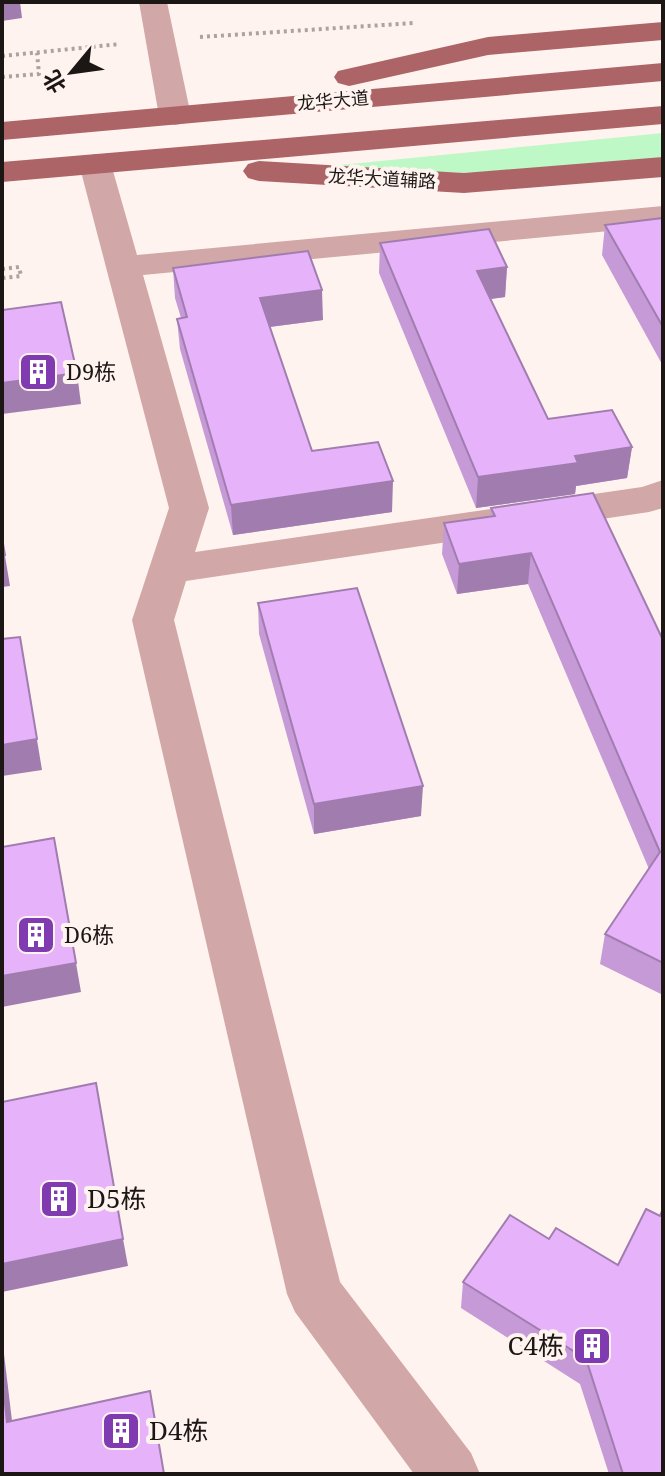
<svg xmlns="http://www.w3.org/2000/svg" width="665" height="1476" viewBox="0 0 665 1476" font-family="'Noto Serif','Noto Sans SC',serif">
  <rect width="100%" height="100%" fill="#fef3ef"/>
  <!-- green -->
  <path fill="#bef8c6" d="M663,133v25l-177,16 -166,-7z"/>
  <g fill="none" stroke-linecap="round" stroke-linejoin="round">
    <!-- path -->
    <g stroke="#aca3a0" stroke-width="4" stroke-dasharray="3 4" stroke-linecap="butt">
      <path d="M200,37l214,-14"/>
      <path d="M2,56l118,-12"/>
      <path d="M2,77l37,-3 -2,-21"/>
      <path d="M2,269l17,-2 2,9 -19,2"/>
    </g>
    <!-- minor -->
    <g fill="#d2a7a7" fill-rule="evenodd">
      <path d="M139,2h28l24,114 -5,7 -11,2 -11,-2 -5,-7z"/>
      <path d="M95,154l11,3 5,7 26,91 526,-49v20l-520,49 66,233 -14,44 447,-65 21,-7v28l-14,4 -463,69 -12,39 166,662 131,171 9,21h-66l-119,-162 -8,-18 -155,-674 37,-112 -90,-344 5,-7z"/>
    </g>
    <!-- major -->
    <g fill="#ad6466" fill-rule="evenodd">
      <path d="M663,22v18l-175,15 -139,31 -11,-3 -4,-6 4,-6 150,-34z"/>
      <path d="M663,63v18l-661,59v-18z"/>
      <path d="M663,106v18l-661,58v-20z"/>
      <path d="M663,157v20l-199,16 -205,-12 -11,-3 -5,-7 5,-7 11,-3 205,12z"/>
    </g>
  </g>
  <!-- wall -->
  <g fill="#c699d7">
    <path d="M663,218v148l-61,-111 3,-30z"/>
    <path d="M380,243l127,24 -2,30 -14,2 57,120 84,28 -5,31 -51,8 -1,8 -99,14 -97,-235z"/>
    <path d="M173,268l150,52 -53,7 42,124 80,61 -159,23 -53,-186 -3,-30 4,-1 -6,-20z"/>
    <path d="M491,508l172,132v355l-63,-31 5,-30 44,-65 -121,-285 -71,10 -15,-40 2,-31 47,-7z"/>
    <path d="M258,603l163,213 -107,18 -55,-200z"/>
    <path d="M510,1215l153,259h-54l-29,-90 -119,-76 2,-26z"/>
  </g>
  <!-- shaded-wall -->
  <g fill="#a17daf">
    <path d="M2,2h18l2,16 -20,3z"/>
    <path d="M507,267l-2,30 -30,4 2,-30z"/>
    <path d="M322,290l1,30 -62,8 -1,-30z"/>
    <path d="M77,373l4,31 -79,10v-31z"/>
    <path d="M632,447l-5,31 -51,8 -1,8 -99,14 2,-31 97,-21z"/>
    <path d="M393,481l-1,31 -159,23 -2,-30z"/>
    <path d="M2,538l8,48 -8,1z"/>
    <path d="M531,553l-3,31 -71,10 2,-30z"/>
    <path d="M20,637l22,133 -40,6v-31z"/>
    <path d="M423,786l-2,30 -107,18v-30z"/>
    <path d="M76,963l5,29 -79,15v-31z"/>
    <path d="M123,1239l5,27 -126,26v-28z"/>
    <path d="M2,1337l13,109 -8,-24 -5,-46z"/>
  </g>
  <!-- building -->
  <g fill="#e6b2fa" stroke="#a17daf" stroke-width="2">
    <path d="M663,218v109l-58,-102z"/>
    <path d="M489,229l18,38 -30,4 71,148 64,-9 20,37 -57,9 3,7 -100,14 -98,-234z"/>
    <path d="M308,251l14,39 -62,8 52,153 66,-9 15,39 -162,24 -54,-186 10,-2 -14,-49z"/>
    <path d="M61,302l16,71 -75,10v-73z"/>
    <path d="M593,493l70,147v323l-58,-29 55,-82 -129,-299 -72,11 -15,-41 51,-7 -4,-8z"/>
    <path d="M2,538l3,17 -3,1z"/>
    <path d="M357,588l66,198 -109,18 -56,-201z"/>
    <path d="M20,637l17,102 -35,6v-106z"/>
    <path d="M54,838l22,125 -74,13v-129z"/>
    <path d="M96,1083l27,156 -121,25v-162z"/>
    <path d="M646,1209l14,7 3,-7v265h-40l-37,-115 -123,-77 47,-67 39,24 7,-11 62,37z"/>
    <path d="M2,1376l5,46 143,-31 14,83h-162z"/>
  </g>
  <!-- icons -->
  <defs>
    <symbol id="building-square" viewBox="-11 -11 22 22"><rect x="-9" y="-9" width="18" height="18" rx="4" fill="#7f3baf" stroke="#fef3ef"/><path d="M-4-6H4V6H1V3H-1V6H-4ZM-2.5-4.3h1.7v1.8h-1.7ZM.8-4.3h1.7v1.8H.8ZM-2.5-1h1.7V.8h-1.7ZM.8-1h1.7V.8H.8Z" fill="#fff"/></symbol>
  </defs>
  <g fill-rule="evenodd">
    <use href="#building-square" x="16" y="350" width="44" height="44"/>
    <use href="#building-square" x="14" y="913" width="44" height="44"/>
    <use href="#building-square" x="37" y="1177" width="44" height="44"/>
    <use href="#building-square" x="570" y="1324" width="44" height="44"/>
    <use href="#building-square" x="99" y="1409" width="44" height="44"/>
  </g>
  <g text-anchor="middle" stroke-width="8" stroke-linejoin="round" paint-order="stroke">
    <!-- far-street labels -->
    <g font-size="18" fill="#1c1715" stroke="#fef3ef">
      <text transform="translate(333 101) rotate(-5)" y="6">龙华大道</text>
      <text transform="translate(382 179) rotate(3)" y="6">龙华大道辅路</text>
    </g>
    <!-- poi labels -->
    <g font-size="22" fill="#1c1715" stroke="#fef3ef" text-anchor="start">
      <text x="66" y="380">D9栋</text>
      <text x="64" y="943">D6栋</text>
    </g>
    <!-- near-poi labels -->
    <g font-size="26" fill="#1c1715" stroke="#fef3ef" text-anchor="start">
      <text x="87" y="1208">D5栋</text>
      <text x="564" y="1355" text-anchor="end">C4栋</text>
      <text x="149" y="1440">D4栋</text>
    </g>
  </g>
  <!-- border -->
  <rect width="665" height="1476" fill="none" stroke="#1c1715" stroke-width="8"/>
  <!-- north arrow -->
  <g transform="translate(72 72) rotate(241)" stroke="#fef3ef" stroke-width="6" paint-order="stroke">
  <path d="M0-6L14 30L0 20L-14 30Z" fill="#1c1715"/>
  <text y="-12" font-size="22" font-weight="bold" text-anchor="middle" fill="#1c1715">北</text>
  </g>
</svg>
